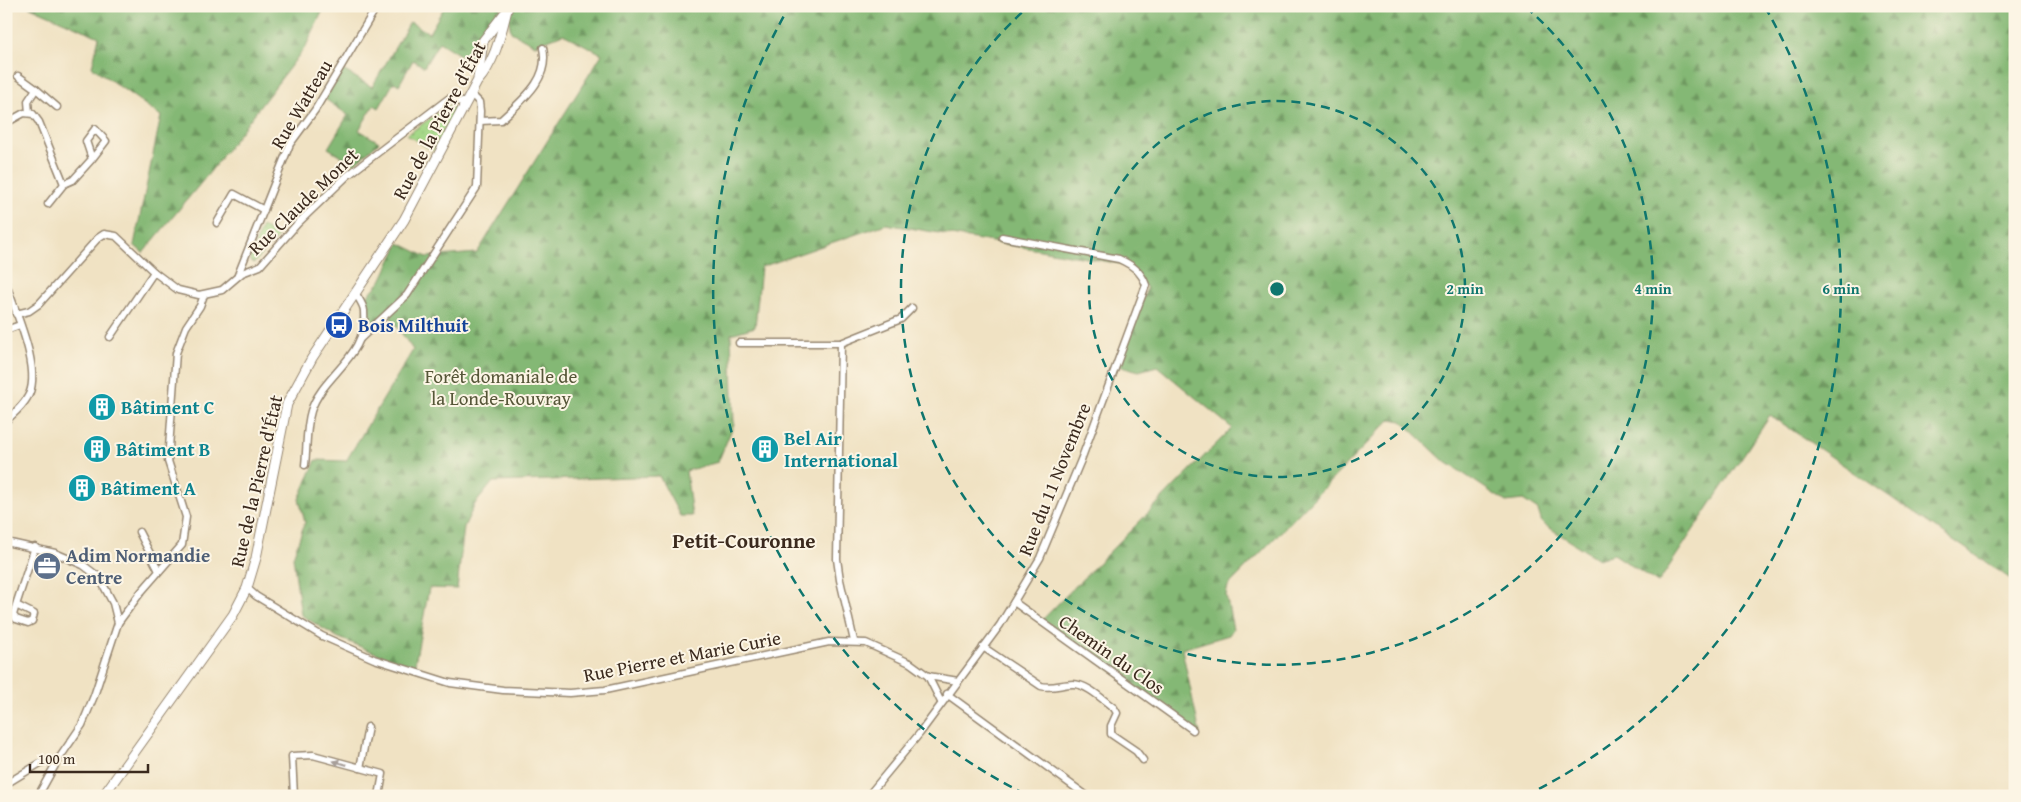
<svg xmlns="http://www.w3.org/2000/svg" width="2021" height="802" viewBox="0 0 2021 802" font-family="'Gentium Book Plus',serif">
  <defs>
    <pattern id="grass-dots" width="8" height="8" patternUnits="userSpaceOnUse" patternTransform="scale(1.25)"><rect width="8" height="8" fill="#a5d888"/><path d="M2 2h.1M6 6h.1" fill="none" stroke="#8fba75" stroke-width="1.8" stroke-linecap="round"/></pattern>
    <pattern id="forest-firs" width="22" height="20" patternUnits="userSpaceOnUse" patternTransform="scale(1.25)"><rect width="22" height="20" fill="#84b874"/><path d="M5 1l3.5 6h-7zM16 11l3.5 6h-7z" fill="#6d965f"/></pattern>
  </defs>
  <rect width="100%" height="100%" fill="#fcf5e5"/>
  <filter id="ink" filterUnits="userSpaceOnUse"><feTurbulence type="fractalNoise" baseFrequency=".02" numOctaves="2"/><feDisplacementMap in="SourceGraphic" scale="10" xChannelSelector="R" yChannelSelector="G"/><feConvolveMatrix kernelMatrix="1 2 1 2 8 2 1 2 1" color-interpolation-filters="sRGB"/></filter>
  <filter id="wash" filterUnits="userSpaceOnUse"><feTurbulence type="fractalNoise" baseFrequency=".0096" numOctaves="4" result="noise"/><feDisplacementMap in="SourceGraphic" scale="20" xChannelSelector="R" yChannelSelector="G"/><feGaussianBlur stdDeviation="1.12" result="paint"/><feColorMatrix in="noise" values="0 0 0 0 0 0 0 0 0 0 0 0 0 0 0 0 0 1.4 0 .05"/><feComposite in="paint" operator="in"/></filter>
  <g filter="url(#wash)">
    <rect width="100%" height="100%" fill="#f0e2c3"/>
    <!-- grass -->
    <g fill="url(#grass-dots)" stroke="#708153">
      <path d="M447,106l6,1 1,4 -21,40 -26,-16z"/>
      <path d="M262,226l16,11 -24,26 -4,-2v-4z"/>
    </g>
    <!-- forest -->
    <g fill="url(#forest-firs)" stroke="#607149">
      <path d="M28,6h297l-19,40 -96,126 -67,81 -9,-8 27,-129 -69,-49 7,-30z"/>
      <path d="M445,6h57l-6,14 -14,15 -3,11 -1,20 -39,-24 -15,25 -11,-7 -14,25 -5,-3 -15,26 -5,-3 -15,25 20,12 -25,22 -26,-16 20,-33 -23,-16 18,-29 29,17 38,-65 19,11z"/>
      <path d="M506,6h1509v576l-245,-167 -112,168 -44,-29 -16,5 -56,-36 -4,-13 -15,-10 -17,2 -63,-42 -41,-39 -11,-2 -163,167 -2,9 7,34 -4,6 -47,14 18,85 -159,-113 191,-193 -75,-62 -18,5 -22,-6 30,-77 -19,-23 -242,-41 -125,43 -6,60 -24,7 3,90 -16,38 -32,9 6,45h-12l-21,-40 -166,6 -18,22 -11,23 -7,62 -28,-1 -15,81 -77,-32 -36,-22 -8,-58 12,-35 -6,-23 17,-39 30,1 67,-111 -26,-38 -19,15 -6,-7 6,-25 13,-14 18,-38 28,14 50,-4 125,-199 -39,-20 -28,11 -24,-13z"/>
    </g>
  </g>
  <g filter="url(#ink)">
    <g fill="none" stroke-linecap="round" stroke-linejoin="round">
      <defs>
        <g id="street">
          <path d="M18,76l18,13 -8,12 1,12"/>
          <path d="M36,89l21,18"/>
          <path d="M480,121l21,-1c21,-20 49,-40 42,-72"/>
          <path d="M6,123l18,-10 9,1 6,8 25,62"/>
          <path d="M48,204l16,-20 9,-4 19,-21 -6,-18 9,-12 11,12 -14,18"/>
          <path d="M217,223l17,-29 30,16"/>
          <path d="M238,275l52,-131 25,-34 62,-104"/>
          <path d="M6,284c9,27 38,89 21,114 -5,9 -14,16 -21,23"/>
          <path d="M16,314l13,-3 10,-7 59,-66 6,-4 12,2 38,36 24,18 21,5 23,-5 20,-17 18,-7 38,-43 49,-47 101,-77 18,4"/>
          <path d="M6,330l14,-5"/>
          <path d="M110,337l44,-65"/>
          <path d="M361,338l46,-43 70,-108 3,-76 -1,-9 -8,-8"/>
          <path d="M739,343h102l60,-24 11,-11"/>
          <path d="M841,343l-4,216 3,21 14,61"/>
          <path d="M305,465c2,-17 1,-38 6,-54 11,-36 58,-55 53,-100 0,-5 -5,-12 -8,-17"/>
          <path d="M139,532l20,39"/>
          <path d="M6,542l49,11 28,12 16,12 14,26 5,20 -24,73 -12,29 -24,35 -20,36"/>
          <path d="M247,588l9,8 66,40 52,23 76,24 53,7 67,3 35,-3 224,-48 37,1 44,20 18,13 13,26"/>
          <path d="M1014,602l179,128"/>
          <path d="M16,605l18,9 -2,7 -4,2 -12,-4 -3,-4 3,-10 19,-58"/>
          <path d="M118,623l23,-31 41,-47 4,-28 -18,-56 8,-108 10,-26 14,-21 4,-11"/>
          <path d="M983,647l58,39c11,3 21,-2 32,-2 14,0 30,16 41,24l3,5 -6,13v8l25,17 7,9"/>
          <path d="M928,676l30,5"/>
          <path d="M947,694l140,102"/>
          <path d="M360,768l8,-41"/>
          <path d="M6,784l36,-22 16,-2"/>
          <path d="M294,796l-2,-40 21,-1 70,19 -4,22"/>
          <path d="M868,796l52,-63 80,-108 40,-67 41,-98 65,-175c-5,-14 -14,-20 -27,-26l-117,-22"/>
        </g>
        <g id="secondary">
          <path d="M478,78l5,-37 21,-27"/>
          <path d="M103,796l130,-181 14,-27 9,-30 31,-154 25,-46 92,-138 73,-138c19,-21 24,-49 31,-76"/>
        </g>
      </defs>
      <!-- street casing -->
      <use href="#street" stroke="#968670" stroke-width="9"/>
      <!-- secondary casing -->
      <use href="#secondary" stroke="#968670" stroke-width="11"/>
      <!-- street -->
      <use href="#street" stroke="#fff" stroke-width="6"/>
      <!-- secondary -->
      <use href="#secondary" stroke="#fff" stroke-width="9"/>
    </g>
    <!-- one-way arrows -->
    <defs><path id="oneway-solid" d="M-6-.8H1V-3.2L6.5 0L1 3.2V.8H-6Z" transform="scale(1.25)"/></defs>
    <use fill="#a79f9a" href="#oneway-solid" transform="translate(340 763) rotate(-164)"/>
  </g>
  <!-- distance rings -->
  <g fill="none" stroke="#0f766e" stroke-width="2.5" stroke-dasharray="9 6">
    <circle cx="1277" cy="289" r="188"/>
    <path d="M1526 7A376 376 0 1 1 1028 7"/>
    <path d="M1025 794A564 564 0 0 1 789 7M1765 7A564 564 0 0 1 1529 794"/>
  </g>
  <!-- icons -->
  <defs>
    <symbol id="bus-disc" viewBox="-11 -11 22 22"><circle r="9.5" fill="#1a4fb4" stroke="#fcf5e5"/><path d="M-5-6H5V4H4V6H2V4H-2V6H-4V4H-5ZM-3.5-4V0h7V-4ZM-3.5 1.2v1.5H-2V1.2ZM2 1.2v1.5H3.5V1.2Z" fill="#fff"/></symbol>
    <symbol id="building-disc" viewBox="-11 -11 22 22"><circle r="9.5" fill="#0f9aa8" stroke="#fcf5e5"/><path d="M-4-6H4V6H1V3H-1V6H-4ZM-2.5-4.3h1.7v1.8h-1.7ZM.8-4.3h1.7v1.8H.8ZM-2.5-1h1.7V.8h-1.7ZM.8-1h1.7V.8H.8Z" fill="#fff"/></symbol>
    <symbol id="office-disc" viewBox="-11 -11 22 22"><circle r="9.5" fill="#5c6f8a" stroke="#fcf5e5"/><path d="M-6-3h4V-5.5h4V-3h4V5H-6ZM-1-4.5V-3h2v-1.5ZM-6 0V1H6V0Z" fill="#fff"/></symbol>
  </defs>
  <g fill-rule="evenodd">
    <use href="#bus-disc" x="323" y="309" width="32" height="32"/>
    <use href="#building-disc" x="86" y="391" width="32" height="32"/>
    <use href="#building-disc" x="81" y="433" width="32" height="32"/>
    <use href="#building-disc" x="749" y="433" width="32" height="32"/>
    <use href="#building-disc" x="66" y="472" width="32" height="32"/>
    <use href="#office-disc" x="31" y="550" width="32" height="32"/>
  </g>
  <g text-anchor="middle" stroke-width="4" stroke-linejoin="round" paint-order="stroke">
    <!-- street labels -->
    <g font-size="19" fill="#3b2a1e" stroke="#fcf5e5">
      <text transform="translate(301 104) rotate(-59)" y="7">Rue Watteau</text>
      <text transform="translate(439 120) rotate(-62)" y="7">Rue de la Pierre d'État</text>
      <text transform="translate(303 201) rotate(-44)" y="7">Rue Claude Monet</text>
      <text transform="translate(1054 479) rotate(-68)" y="7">Rue du 11 Novembre</text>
      <text transform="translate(256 481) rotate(-77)" y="7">Rue de la Pierre d'État</text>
      <text transform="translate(1112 654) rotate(35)" y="7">Chemin du Clos</text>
      <text transform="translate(682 656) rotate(-11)" y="7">Rue Pierre et Marie Curie</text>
    </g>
    <!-- transit labels -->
    <g font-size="19" font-weight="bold" fill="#164399" stroke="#fcf5e5" text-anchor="start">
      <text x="358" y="332">Bois Milthuit</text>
    </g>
    <!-- park labels -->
    <g font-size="19" fill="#565638" stroke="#fcf5e5">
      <text x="501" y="383">Forêt domaniale de<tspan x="501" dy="22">la Londe-Rouvray</tspan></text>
    </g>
    <!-- culture labels -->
    <g font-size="19" font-weight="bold" fill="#0d838f" stroke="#fcf5e5" text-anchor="start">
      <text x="121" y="414">Bâtiment C</text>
      <text x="784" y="445">Bel Air<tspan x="784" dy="22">International</tspan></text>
      <text x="116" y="456">Bâtiment B</text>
      <text x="101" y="495">Bâtiment A</text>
    </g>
    <!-- service labels -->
    <g font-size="19" font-weight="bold" fill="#4e5e75" stroke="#fcf5e5" text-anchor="start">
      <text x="66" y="562">Adim Normandie<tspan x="66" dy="22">Centre</tspan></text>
    </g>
    <!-- quarter labels -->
    <g font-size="21" font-weight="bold" fill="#3b2a1e" stroke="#fcf5e5">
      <text x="744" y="548">Petit-Couronne</text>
    </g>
  </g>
  <circle cx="1277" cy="289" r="8" fill="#0f766e" stroke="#fcf5e5" stroke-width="2.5"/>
  <g font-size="15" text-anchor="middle" font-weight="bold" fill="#0f766e" stroke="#fcf5e5" stroke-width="4" stroke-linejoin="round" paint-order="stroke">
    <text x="1465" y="294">2 min</text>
    <text x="1653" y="294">4 min</text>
    <text x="1841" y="294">6 min</text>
  </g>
  <!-- margin -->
  <rect width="2021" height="802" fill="none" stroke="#fcf5e5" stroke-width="25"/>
  <!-- scale -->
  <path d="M30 764v8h118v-8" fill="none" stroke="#3b2a1e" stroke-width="2.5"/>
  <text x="38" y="764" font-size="15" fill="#3b2a1e" stroke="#fcf5e5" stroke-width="4" paint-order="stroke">100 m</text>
</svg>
